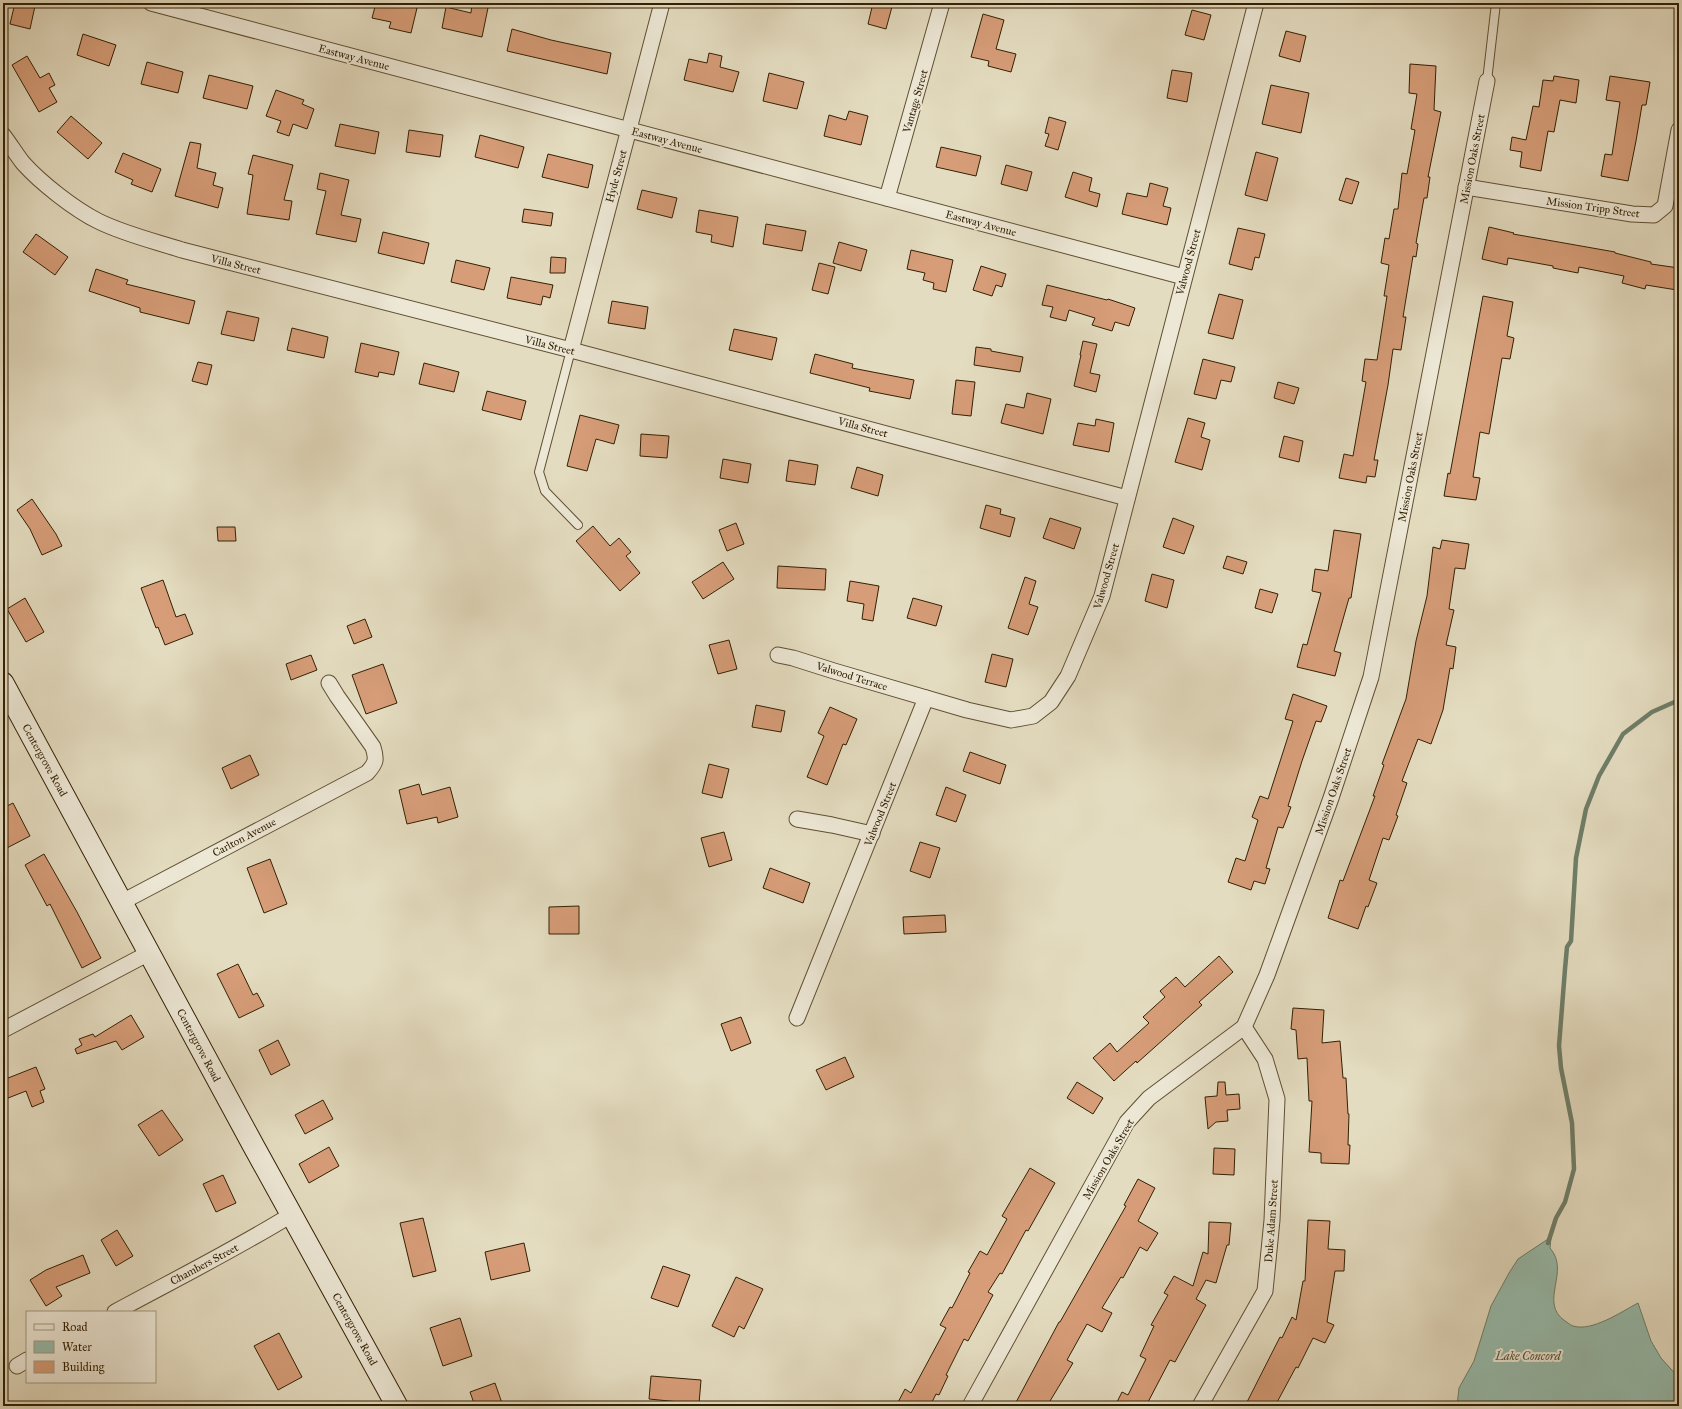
<svg xmlns="http://www.w3.org/2000/svg" width="1682" height="1409" viewBox="0 0 1682 1409" font-family="'IM FELL Great Primer',serif">
  <rect width="100%" height="100%" fill="#e4dcc0"/>
  <filter id="stains"><feTurbulence type="fractalNoise" baseFrequency=".005" numOctaves="4"/><feColorMatrix values="0 0 0 0 .2 0 0 0 0 .09 0 0 0 0 .02 0 0 0 .5 -.17"/></filter>
  <radialGradient id="worn" r=".72"><stop offset=".6" stop-color="#630" stop-opacity="0"/><stop offset="1" stop-color="#630" stop-opacity=".3"/></radialGradient>
  <!-- water -->
  <path fill="#97bcac" stroke="#6f7e68" d="M1551,1237l-1,11c21,24 -12,54 15,73 2,1 5,4 8,5 19,6 48,-14 65,-23l13,38 10,17 18,20v28h-222l2,-18 15,-27 17,-55 18,-33 9,-14z"/>
  <g fill="none" stroke-linecap="round" stroke-linejoin="round">
    <!-- stream -->
    <path stroke="#6f7e68" stroke-width="4.5" d="M1548,1243l8,-25 9,-16 9,-33 -2,-46 -11,-55 -2,-22 6,-77 2,-22 4,-6 5,-83 10,-49 13,-33 24,-42 29,-22 27,-12"/>
  </g>
  <!-- building -->
  <g fill="#d69d78" stroke="#332003">
    <path d="M15,3l20,3 -5,23 -20,-5z"/>
    <path d="M376,3h22l19,5 -6,25 -22,-5 2,-6 -19,-4z"/>
    <path d="M472,3h17l-7,34 -40,-9 4,-21 25,6z"/>
    <path d="M873,3h20l-7,26 -18,-5z"/>
    <path d="M1192,10l19,5 -7,25 -19,-5z"/>
    <path d="M983,14l21,6 -8,29 20,5 -5,18 -23,-6 1,-5 -18,-4z"/>
    <path d="M512,29l39,11 60,13 -4,21 -100,-23z"/>
    <path d="M1286,31l20,5 -6,26 -21,-6z"/>
    <path d="M83,34l33,11 -7,21 -32,-11z"/>
    <path d="M709,53l13,3 -2,11 19,5 -6,20 -49,-12 5,-21 18,4z"/>
    <path d="M27,56l13,22 9,-5 6,12 -6,3 8,14 -18,10 -27,-47z"/>
    <path d="M147,62l36,10 -5,21 -37,-9z"/>
    <path d="M1410,64l26,2 -2,44 7,2 -13,65h2l-3,21h-3l-8,45 2,1 -2,13 -3,-1 -10,61h3l-5,33 -8,-1 -5,36 -14,75h4l-3,17 -8,-1 -1,7 -27,-5 5,-24 9,2 13,-74 -4,-1 3,-22 12,1 10,-64h-3l5,-31 -8,-2 4,-25 4,1 5,-30h4l4,-36 5,1 8,-44 -4,-1 6,-35 -8,-1z"/>
    <path d="M1172,70l20,3 -5,29 -20,-4z"/>
    <path d="M769,73l35,9 -7,27 -34,-8z"/>
    <path d="M209,75l44,11 -6,23 -44,-11z"/>
    <path d="M1554,76l25,4 -3,23 -16,-3 -6,32 -6,-1 -7,40 -21,-4 2,-15 -12,-2 2,-13 14,3 7,-34 6,1 4,-27 10,1z"/>
    <path d="M1610,76l40,6 -4,23h-4l-6,36 -8,40 -27,-5 4,-22 7,1 8,-53 -14,-2z"/>
    <path d="M1271,85l38,8 -8,40 -39,-9z"/>
    <path d="M276,90l28,10 -2,4 12,5 -7,20 -14,-5 -4,12 -12,-4 4,-11 -15,-5z"/>
    <path d="M849,111l19,5 -7,29 -37,-9 5,-21 17,5z"/>
    <path d="M71,116l31,27 -14,16 -31,-27z"/>
    <path d="M1049,117l17,5 -8,28 -13,-4 4,-12 -4,-1z"/>
    <path d="M340,124l39,8 -4,22 -40,-8z"/>
    <path d="M409,130l34,5 -3,22 -34,-5z"/>
    <path d="M480,135l44,12 -6,21 -43,-11z"/>
    <path d="M190,142l11,2 -4,24 19,5 -3,12 10,3 -5,20 -43,-12z"/>
    <path d="M941,147l40,9 -5,20 -40,-9z"/>
    <path d="M1256,152l22,6 -11,43 -22,-6z"/>
    <path d="M123,153l38,16 -9,23 -21,-8 2,-4 -18,-8z"/>
    <path d="M548,154l45,11 -5,23 -46,-11z"/>
    <path d="M253,155l40,10 -9,35 8,1 -3,19 -42,-6 6,-39 -5,-1z"/>
    <path d="M1006,165l26,7 -5,19 -26,-7z"/>
    <path d="M1073,172l19,6 -3,13 11,3 -3,13 -32,-10z"/>
    <path d="M320,173l29,7 -8,35 20,4 -5,23 -40,-8 10,-43 -9,-2z"/>
    <path d="M1346,178l13,4 -7,22 -13,-4z"/>
    <path d="M1150,183l18,5 -5,18 8,2 -4,17 -45,-11 5,-21 20,4z"/>
    <path d="M642,190l35,8 -5,20 -35,-9z"/>
    <path d="M524,209l29,4 -2,13 -29,-4z"/>
    <path d="M699,210l39,7 -5,30 -22,-5 1,-7 -16,-3z"/>
    <path d="M766,224l40,7 -4,20 -39,-7z"/>
    <path d="M1489,227l25,6 -1,1 102,18v1l36,9v2l28,4 -2,22 -31,-5 -1,4 -23,-6 2,-7 -45,-9 -1,6 -25,-5v-2l-45,-8 -1,7 -25,-6z"/>
    <path d="M1238,228l27,6 -6,24 -4,-1 -3,13 -23,-6z"/>
    <path d="M383,232l46,11 -5,21 -46,-11z"/>
    <path d="M36,234l32,23 -13,18 -32,-23z"/>
    <path d="M839,242l28,8 -6,21 -28,-8z"/>
    <path d="M911,250l42,10 -7,32 -13,-3 1,-6 -11,-3 2,-7 -18,-4z"/>
    <path d="M551,257l15,1 -1,15h-15z"/>
    <path d="M456,260l34,8 -6,22 -33,-8z"/>
    <path d="M819,263l16,4 -7,27 -16,-4z"/>
    <path d="M981,266l25,8 -4,13 -6,-2 -4,11 -19,-6z"/>
    <path d="M96,269l32,11 -2,4 69,17 -6,23 -49,-12v-4l-51,-17z"/>
    <path d="M511,277l42,8 -3,13 -7,-2 -2,9 -34,-7z"/>
    <path d="M1047,285l60,15 1,-1 27,9 -6,18 -14,-4 -3,9 -20,-6 3,-7 -26,-8 -3,11 -16,-4 3,-10 -11,-2z"/>
    <path d="M1219,294l24,6 -10,39 -25,-6z"/>
    <path d="M1483,296l30,6 -6,34 7,2 -4,21 -8,-1 -13,76 -9,-2 -7,45 7,1 -4,22 -32,-4 4,-23 2,1z"/>
    <path d="M612,301l36,6 -3,22 -37,-6z"/>
    <path d="M227,311l32,7 -5,23 -33,-7z"/>
    <path d="M292,328l36,9 -4,21 -37,-8z"/>
    <path d="M734,329l43,9 -5,22 -43,-10z"/>
    <path d="M1083,341l14,3 -7,29 10,2 -4,17 -22,-6 7,-31h-1z"/>
    <path d="M361,343l38,9 -5,23 -15,-3 -1,5 -23,-5z"/>
    <path d="M976,347l15,2v2l32,6 -3,15 -46,-7z"/>
    <path d="M815,354l38,10 -1,4 62,12 -4,19 -41,-8 1,-3 -60,-15z"/>
    <path d="M1203,359l32,8 -4,15 -10,-2 -5,19 -22,-5z"/>
    <path d="M198,362l14,3 -5,20 -15,-4z"/>
    <path d="M424,363l35,9 -5,20 -35,-8z"/>
    <path d="M956,380l19,2 -4,34 -19,-2z"/>
    <path d="M1278,382l21,6 -5,16 -20,-6z"/>
    <path d="M487,391l39,10 -5,19 -39,-10z"/>
    <path d="M1027,393l24,6 -8,35 -42,-11 5,-19 18,4z"/>
    <path d="M580,415l39,10 -5,19 -18,-5 -9,32 -20,-5z"/>
    <path d="M1188,418l17,5 -4,14 9,3 -8,30 -27,-8z"/>
    <path d="M1096,419l18,4 -5,29 -36,-7 5,-22 17,3z"/>
    <path d="M641,434l28,2 -2,22 -27,-2z"/>
    <path d="M1284,436l19,5 -4,21 -20,-5z"/>
    <path d="M723,459l28,5 -3,19 -28,-5z"/>
    <path d="M789,460l29,5 -3,20 -29,-4z"/>
    <path d="M857,467l26,8 -5,21 -27,-8z"/>
    <path d="M32,499l24,35 6,12 -20,9 -12,-26 -13,-19z"/>
    <path d="M986,505l15,4 -1,5 15,4 -5,19 -30,-9z"/>
    <path d="M1050,518l31,10 -7,21 -31,-11z"/>
    <path d="M1173,518l21,8 -10,28 -21,-7z"/>
    <path d="M736,523l8,21 -17,7 -8,-21z"/>
    <path d="M593,526l17,20 9,-8 12,14 -5,4 14,17 -20,18 -44,-50z"/>
    <path d="M217,527h18l1,14h-18z"/>
    <path d="M1334,530l27,4 -10,64h-2l-15,53 7,2 -6,23 -38,-9 6,-23 4,1 14,-52 -9,-2 3,-22 13,2z"/>
    <path d="M1442,540l27,4 -4,25 -10,-1 -6,41 5,1 -8,35 10,2 -3,22 -3,-1 -7,42 -12,34 -13,-5 -16,42 5,2 -11,32 2,1 -9,24 -6,-2 -14,42 8,3 -9,24 -2,-1 -8,23 -30,-11 12,-38 3,1 32,-85h-2l11,-31 -2,-1 24,-65 10,-58 11,-45 6,-49 7,2z"/>
    <path d="M1227,556l20,6 -4,12 -20,-6z"/>
    <path d="M723,562l11,17 -31,20 -11,-17z"/>
    <path d="M778,566l48,3 -1,21 -48,-2z"/>
    <path d="M1152,574l22,6 -7,28 -22,-7z"/>
    <path d="M1025,577l11,4 -7,23 9,3 -10,28 -20,-7z"/>
    <path d="M163,580l13,37 9,-3 8,20 -28,11 -7,-18 -2,1 -15,-40z"/>
    <path d="M850,581l29,5 -6,35 -11,-2 2,-15 -17,-3z"/>
    <path d="M1260,589l18,5 -6,19 -17,-5z"/>
    <path d="M25,598l19,34 -18,10 -19,-33z"/>
    <path d="M913,598l29,8 -6,20 -29,-8z"/>
    <path d="M365,619l7,18 -18,7 -7,-18z"/>
    <path d="M729,640l8,29 -19,5 -9,-29z"/>
    <path d="M992,654l21,5 -7,28 -21,-5z"/>
    <path d="M311,655l6,15 -26,10 -5,-16z"/>
    <path d="M383,664l14,39 -31,11 -14,-39z"/>
    <path d="M1293,694l34,12 -6,16 -5,-1 -14,40 -14,45 3,1 -8,21 -5,-1 -12,41 4,1 -5,15 -11,-3 -3,9 -23,-8 8,-24 9,3 13,-41 -6,-3 8,-21 8,3 25,-78 -8,-2z"/>
    <path d="M756,705l29,6 -4,21 -29,-5z"/>
    <path d="M830,707l27,12 -11,26 -3,-1 -16,41 -20,-8 17,-41 -6,-3z"/>
    <path d="M970,752l36,13 -6,19 -37,-13z"/>
    <path d="M250,755l9,20 -28,14 -9,-21z"/>
    <path d="M709,764l20,5 -7,29 -20,-5z"/>
    <path d="M419,784l3,11 28,-8 8,30 -20,6 -1,-6 -30,7 -8,-34z"/>
    <path d="M946,787l20,8 -10,27 -20,-7z"/>
    <path d="M13,803l17,33 -27,14v-42z"/>
    <path d="M724,832l8,28 -23,7 -8,-29z"/>
    <path d="M920,842l20,6 -10,30 -20,-7z"/>
    <path d="M44,854l33,58 24,46 -19,10 -32,-64 -3,2 -22,-41z"/>
    <path d="M270,859l17,45 -23,9 -17,-45z"/>
    <path d="M770,868l40,15 -7,20 -40,-15z"/>
    <path d="M579,906v28h-30v-27z"/>
    <path d="M945,915l1,17 -42,2 -1,-17z"/>
    <path d="M1219,956l14,16 -34,30 3,3 -65,58 -1,-2 -22,20 -21,-23 17,-15 7,9 32,-29 -6,-6 22,-20 -5,-6 16,-14 9,10z"/>
    <path d="M238,964l15,31 4,-2 7,13 -25,12 -22,-44z"/>
    <path d="M1293,1008l31,2 -2,33 18,-2 3,37h3l2,36h1l-1,31h2l-1,19 -28,-1v-10l-12,-1 3,-51h-3l-2,-43 -9,1 -2,-29 -5,-1z"/>
    <path d="M131,1015l13,22 -22,13 -6,-9 -39,13 -2,-5 7,-4 -3,-6 14,-5 2,3z"/>
    <path d="M741,1017l10,26 -20,8 -10,-27z"/>
    <path d="M278,1040l12,25 -19,10 -12,-25z"/>
    <path d="M845,1057l9,20 -28,13 -10,-20z"/>
    <path d="M36,1067l9,22 -5,2 4,11 -12,5 -6,-16 -23,9v-20z"/>
    <path d="M1077,1082l26,16 -10,16 -26,-16z"/>
    <path d="M1218,1082h7l1,13 13,-1 1,15 -13,1 1,11 -12,1 -8,7 -3,-32 12,-1z"/>
    <path d="M323,1100l10,19 -28,15 -10,-19z"/>
    <path d="M162,1110l21,30 -24,16 -21,-31z"/>
    <path d="M329,1147l10,19 -30,17 -10,-19z"/>
    <path d="M1214,1148l21,1 -1,26 -21,-1z"/>
    <path d="M1030,1168l25,15 -27,48 -2,-1 -24,44 -2,-1 -12,19 5,3 -25,46 -4,-2 -18,36 2,1 -9,19 -3,-1 -6,12h-34l9,-17 6,4 35,-65 -6,-3 10,-18 2,1 18,-35 -2,-1 12,-21 7,4 20,-36 -5,-3z"/>
    <path d="M223,1175l13,28 -20,9 -13,-28z"/>
    <path d="M1138,1179l17,9 -17,33 20,12 -11,18 -7,-4 -17,31 -2,-1 -19,31 10,5 -10,19 -15,-8 -20,36 6,3 -26,43h-33l45,-84h1l66,-116 -2,-1z"/>
    <path d="M423,1218l13,53 -23,6 -13,-54z"/>
    <path d="M1308,1220l22,1 -2,28 17,1 -1,21h-9l-8,51 7,3 -9,18 -12,-5 -15,30 -2,-1 -21,39h-30l35,-69 2,1 10,-21 4,3 7,-39h2z"/>
    <path d="M1209,1222l22,1 -2,22h-2l-11,38 -10,-3 -10,19 10,6 -31,57 -5,-2 -23,44 4,2h-36l7,-14 6,3 18,-36 -6,-3 14,-30 -3,-1 17,-30 -4,-2 10,-17 19,10 10,-34 5,2z"/>
    <path d="M117,1230l16,26 -17,10 -15,-26z"/>
    <path d="M524,1243l6,28 -39,9 -6,-28z"/>
    <path d="M83,1255l7,18 -34,14 6,9 -16,10 -16,-26 16,-10z"/>
    <path d="M663,1266l27,9 -12,32 -27,-9z"/>
    <path d="M736,1277l27,12 -19,40 -5,-3 -5,11 -22,-11z"/>
    <path d="M460,1318l12,38 -29,10 -13,-38z"/>
    <path d="M279,1333l23,44 -24,13 -24,-44z"/>
    <path d="M651,1376l50,4 -2,24 -50,-5z"/>
    <path d="M495,1383l8,23h-28l-5,-14z"/>
  </g>
  <g fill="none" stroke-linecap="round" stroke-linejoin="round">
    <defs>
      <g id="lane">
        <path d="M1487,81l9,-78"/>
        <path d="M571,350l-32,122 6,19 33,34"/>
      </g>
      <g id="street">
        <path d="M151,3l1033,274"/>
        <path d="M3,135c7,9 13,19 20,28 18,20 51,46 75,58 26,13 56,20 84,29l389,100 556,148"/>
        <path d="M1466,187l166,27 22,1 11,-9 14,-76"/>
        <path d="M887,198l55,-195"/>
        <path d="M571,350l91,-347"/>
        <path d="M778,655l15,3 41,13 133,39 44,10 22,-4 18,-14 17,-26 34,-80 154,-593"/>
        <path d="M797,819l35,6 40,9"/>
        <path d="M122,902l245,-129c9,-10 10,-13 6,-26l-36,-51 -8,-13"/>
        <path d="M797,1018l129,-320"/>
        <path d="M3,1030l146,-77"/>
        <path d="M115,1312c59,-32 119,-62 176,-97"/>
        <path d="M17,1366l10,-6"/>
        <path d="M970,1406l157,-284 22,-24 95,-71 23,-52 64,-177 40,-121 116,-596"/>
        <path d="M1200,1406l65,-115 7,-71 5,-121 -12,-40 -21,-32"/>
      </g>
      <path id="secondary" d="M3,683l250,462 144,261"/>
    </defs>
    <!-- lane casing -->
    <use href="#lane" stroke="#5f4f32" stroke-width="10"/>
    <!-- street casing -->
    <use href="#street" stroke="#5f4f32" stroke-width="17"/>
    <!-- secondary casing -->
    <use href="#secondary" stroke="#332003" stroke-width="23"/>
    <!-- lane -->
    <use href="#lane" stroke="#ede8d6" stroke-width="8"/>
    <!-- street -->
    <use href="#street" stroke="#ede8d6" stroke-width="15"/>
    <!-- secondary -->
    <use href="#secondary" stroke="#ede8d6" stroke-width="21"/>
  </g>
  <g text-anchor="middle" stroke-width="4" stroke-linejoin="round" paint-order="stroke">
    <!-- street labels -->
    <g font-size="11" fill="#332003" stroke="#ede8d6">
      <text transform="translate(354 57) rotate(15)" y="4">Eastway Avenue</text>
      <text transform="translate(915 101) rotate(-74)" y="4">Vantage Street</text>
      <text transform="translate(667 140) rotate(15)" y="4">Eastway Avenue</text>
      <text transform="translate(1472 159) rotate(-79)" y="4">Mission Oaks Street</text>
      <text transform="translate(616 176) rotate(-75)" y="4">Hyde Street</text>
      <text transform="translate(1593 207) rotate(8)" y="4">Mission Tripp Street</text>
      <text transform="translate(981 223) rotate(15)" y="4">Eastway Avenue</text>
      <text transform="translate(1188 262) rotate(-75)" y="4">Valwood Street</text>
      <text transform="translate(236 264) rotate(14)" y="4">Villa Street</text>
      <text transform="translate(550 345) rotate(14)" y="4">Villa Street</text>
      <text transform="translate(863 427) rotate(15)" y="4">Villa Street</text>
      <text transform="translate(1410 477) rotate(-79)" y="4">Mission Oaks Street</text>
      <text transform="translate(1106 576) rotate(-74)" y="4">Valwood Street</text>
      <text transform="translate(852 676) rotate(17)" y="4">Valwood Terrace</text>
      <text transform="translate(45 760) rotate(61)" y="4">Centergrove Road</text>
      <text transform="translate(1333 791) rotate(-71)" y="4">Mission Oaks Street</text>
      <text transform="translate(880 814) rotate(-68)" y="4">Valwood Street</text>
      <text transform="translate(244 837) rotate(-28)" y="4">Carlton Avenue</text>
      <text transform="translate(199 1045) rotate(62)" y="4">Centergrove Road</text>
      <text transform="translate(1108 1159) rotate(-60)" y="4">Mission Oaks Street</text>
      <text transform="translate(1271 1221) rotate(-86)" y="4">Duke Adam Street</text>
      <text transform="translate(204 1264) rotate(-28)" y="4">Chambers Street</text>
      <text transform="translate(355 1329) rotate(61)" y="4">Centergrove Road</text>
    </g>
    <!-- water labels -->
    <g font-size="12" font-style="italic" fill="#514f36" stroke="#ede8d6">
      <text x="1528" y="1360">Lake Concord</text>
    </g>
  </g>
  <!-- margin -->
  <rect width="1682" height="1409" fill="none" stroke="#e4dcc0" stroke-width="16"/>
  <rect x="4" y="4" width="1674" height="1401" fill="none" stroke="#332003" stroke-width="2"/>
  <rect x="8" y="8" width="1666" height="1393" fill="none" stroke="#332003"/>
  <!-- legend -->
  <rect x="26" y="1311" width="130" height="72" fill="#ede8d6" stroke="#a39882"/>
  <rect x="34" y="1324" width="20" height="6" fill="#ede8d6" stroke="#a39882"/>
  <text x="62" y="1331" font-size="12" fill="#332003">Road</text>
  <rect x="34" y="1341" width="20" height="12" fill="#97bcac" stroke="#a39882"/>
  <text x="62" y="1351" font-size="12" fill="#332003">Water</text>
  <rect x="34" y="1361" width="20" height="12" fill="#d69d78" stroke="#a39882"/>
  <text x="62" y="1371" font-size="12" fill="#332003">Building</text>
  <rect width="100%" height="100%" filter="url(#stains)"/>
  <rect width="100%" height="100%" fill="url(#worn)"/>
</svg>
